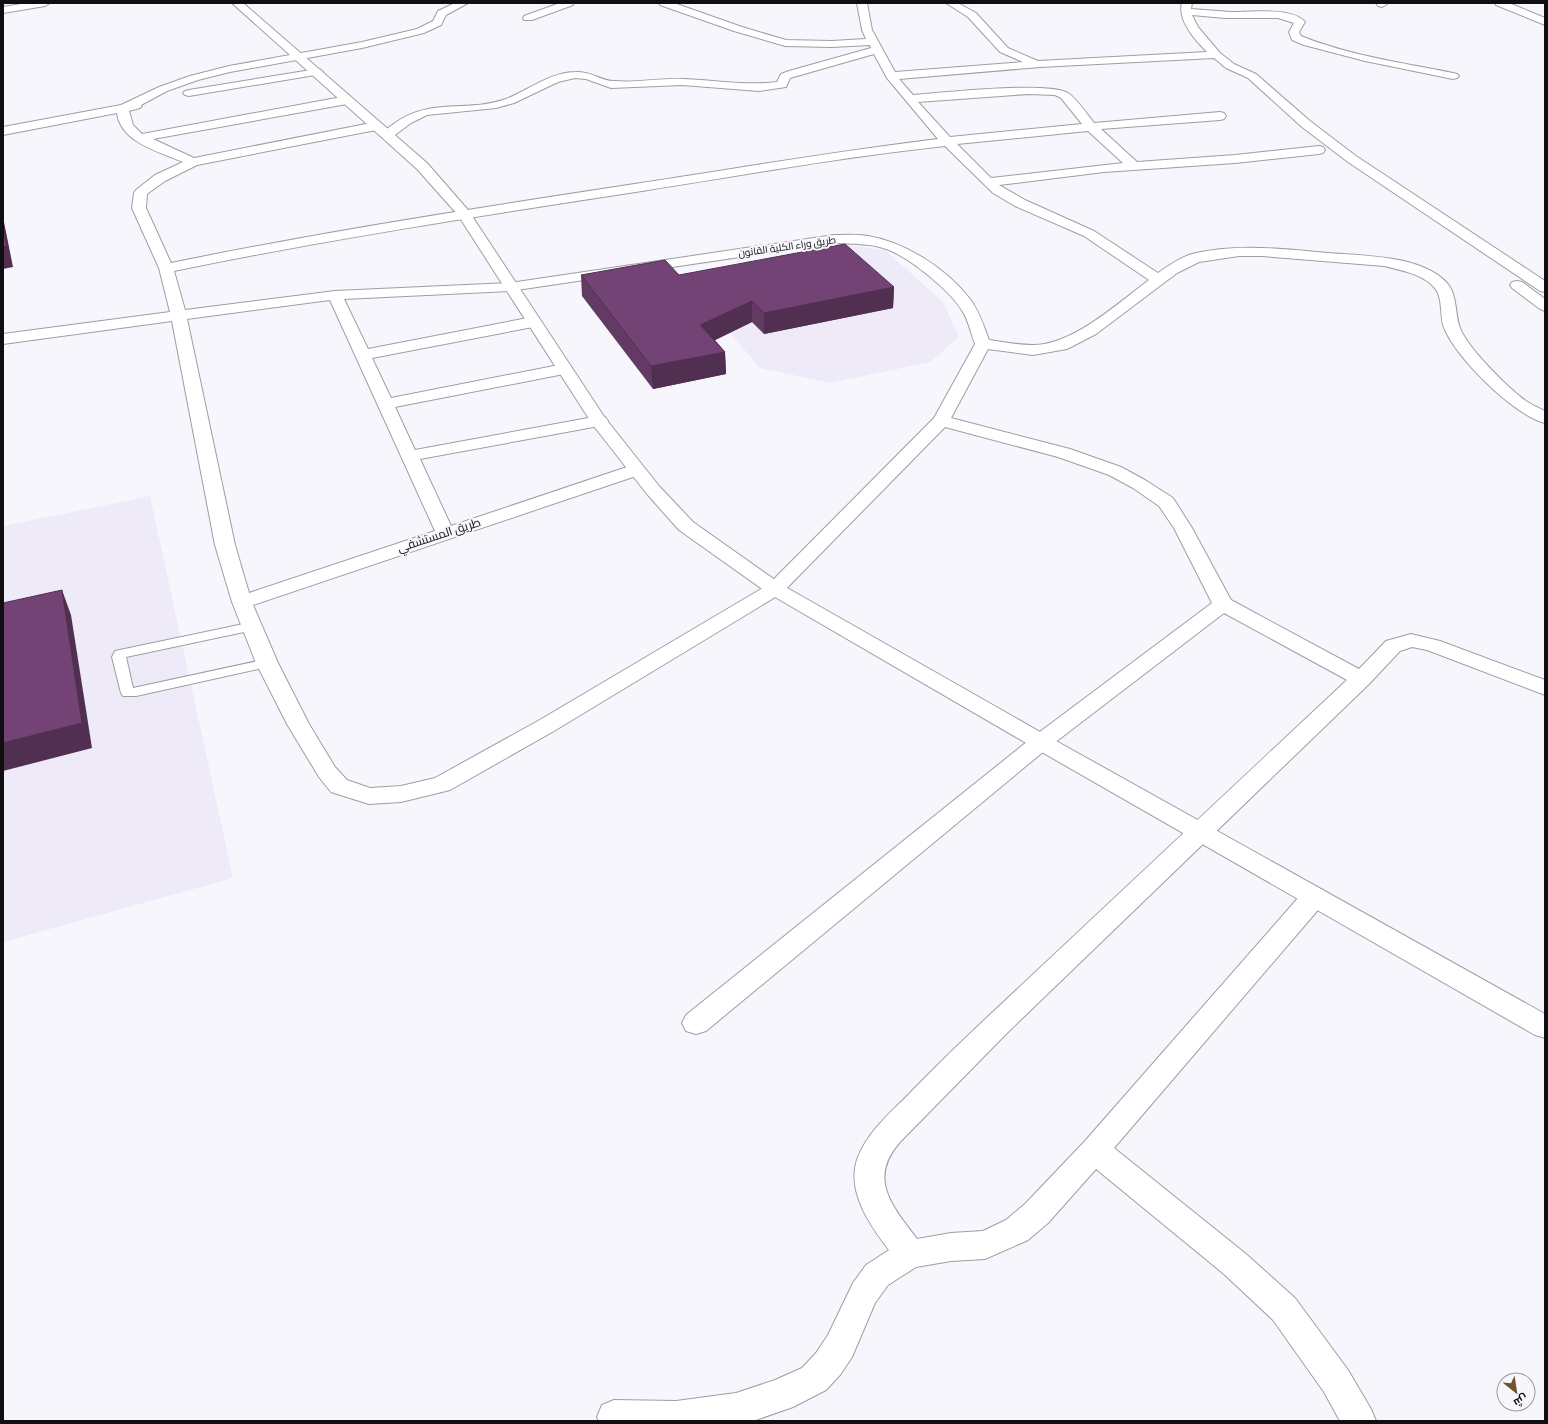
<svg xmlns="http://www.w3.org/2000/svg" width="1548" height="1424" viewBox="0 0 1548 1424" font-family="Bitter,Cairo,serif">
  <rect width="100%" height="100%" fill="#f8f6fd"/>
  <!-- built -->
  <g fill="#eeeaf8">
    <path d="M846,245l39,5 58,52 16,35 -29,25 -99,21 -71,-15 -79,-92z"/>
    <path d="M150,496l83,382 -230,64v-416z"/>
  </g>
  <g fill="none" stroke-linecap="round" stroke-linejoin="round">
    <defs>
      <path id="service" d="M253,622l5,1 2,3 -2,3 -132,28 7,31 134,-29 5,1 2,3 -2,3 -136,30h-13l-2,-3 -9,-36 3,-6z"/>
      <g id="minor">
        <path d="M27,3h23l-5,3 -42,7v-6z"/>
        <path d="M455,3h13l-22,12 -5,10 -17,8 -62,15 -132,24 -32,8 -31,11 -26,14 1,1 -2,2 -11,3 4,14 9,9 205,-38 4,2 2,2 -2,2 -4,2 -194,35 41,19 182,-36 4,1 2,3 -2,3 -4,1 -179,35 -32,16 -18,13 -1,14 25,55c156,-32 312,-56 470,-80 99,-15 197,-32 297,-44l-51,-61 -13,-24 -84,24 -4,9 -27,4 -77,-6 -71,3 -25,-9 -11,-1 -17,4 -44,21 -18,5 -69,7 -16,8 -20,15h-8l-2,-3c3,-5 9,-8 14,-12 37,-26 72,-10 111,-24 23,-9 44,-27 70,-27 15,-1 25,9 38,9 23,2 46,-3 69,-2 32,1 63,7 94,3l4,-8 8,-3 82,-23 -1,-3 -38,2 -47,-1 -51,-15 -74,-26 -1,-2h15l68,24 44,13 46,1 34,-2 -4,-9 -5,-27h10l5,27 23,42 128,-10 -23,-10 -32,-35 -22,-14h12l18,10 32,35 30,13 169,-9c-12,-12 -30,-32 -25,-49h10l-1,6c13,1 26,2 40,3 18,0 62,-5 74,10l-6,10 2,4c46,19 103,27 152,37l4,1 2,2 -2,2 -4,1 -88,-18 -61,-16 -12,-5 -3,-8 5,-9 -16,-5h-53l-33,-3 6,12 22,26 14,11 22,10 54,47 46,35 189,125v11l-5,-1 -192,-129 -46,-35 -54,-49 -22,-10 -12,-10 -174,9 -141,12 14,16c28,-2 135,-14 155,-2 8,5 19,21 26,30l126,-11 4,1 2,3 -2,3 -4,1 -119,9 36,33 98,-7 84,-9 4,1 2,3 -2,3 -4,1 -84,9 -131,9 -105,13 26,15 69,31 64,42c10,-7 23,-16 34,-19 45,-11 91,-5 136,-1 35,3 92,2 118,29 11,11 9,29 13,43 5,20 50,64 67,76 6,4 13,7 19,10v12c-30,-7 -92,-67 -102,-98 -3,-11 0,-28 -9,-38 -12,-13 -33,-17 -50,-21l-122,-10h-23l-40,6 -22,11 -81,61 -29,15 -34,6 -45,-6 -37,69 119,31 51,18 24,13 28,18 19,30 39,72 128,69 27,-28 25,-7 29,7 105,39v15l-118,-45 -15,-3 -12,4 -31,33 -362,349 -107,109c-33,37 -7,65 17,97l34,-6 32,-2 23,-11 20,-17 59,-62 220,-251 9,-2 9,2 4,7 -4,7 -209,244 132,106 49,44 53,72 23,39 5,12h-36l-16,-29 -51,-72 -49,-46 -128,-105 -48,54 -20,17 -43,19 -34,2 -35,6 -28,18 -13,18 -23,54 -12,18 -14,15 -33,17 -40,14h-154l-2,-4 5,-12 12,-5 62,1 60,-8 39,-13 27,-12 14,-15 12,-18 25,-52 13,-18 23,-15c-19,-25 -44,-60 -31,-93 10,-25 31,-43 49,-61 29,-30 58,-58 88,-86 117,-110 234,-220 352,-330l-123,-67 -175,134 -343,284 -10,3 -10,-3 -4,-8 4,-8 347,-278 179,-134 -38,-75 -15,-22 -26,-18 -24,-13 -51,-18 -113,-30 -163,166 -228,138 -104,59 -49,12 -32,2 -38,-12 -12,-15 -32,-53 -31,-61 -24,-61 -17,-57 -43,-224 -169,23v-10l167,-22 -11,-44 -27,-60 2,-15 2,-3 19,-15 28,-13c-23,-10 -62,-19 -66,-49l-114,22v-8l118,-22 38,-18 31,-11 39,-10 133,-24 55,-13 16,-8 5,-10zM1028,94l27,1 6,3 21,26 -132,13 -32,-35zM1088,131l35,32 -132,15 -34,-34zM945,146l48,47 22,13 69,30 65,44c-31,23 -77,66 -117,65 -14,0 -29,-3 -43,-5 -5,-14 -10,-29 -19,-41 -23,-30 -65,-57 -102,-63 -11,-2 -23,-1 -34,-1l-324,48 -175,8 -150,19 -11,-39c155,-32 311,-56 468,-80 101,-16 201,-34 303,-45zM834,243c18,1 37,0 55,7 22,9 62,41 74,62 6,10 8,22 12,32l-41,74 -166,167 -230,136 -103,57 -34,8 -31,2 -23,-8 -12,-13 -26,-43 -31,-61 -25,-58 389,-131 3,-4 -3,-4 -6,-1 -6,1 -179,60 -31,-67 179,-33 6,-1 3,-4 -3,-4 -6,-1 -184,34 -20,-43 169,-33 6,-2 2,-3 -2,-3 -6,-2 -173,34 -19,-40 161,-31 5,-2 3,-3 -3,-3 -5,-2 -165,32 -24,-50 166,-8zM330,300l105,231 -186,62 -14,-48 -48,-226z"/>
        <path d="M560,3h14l-1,2 -41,15h-8l-1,-2 1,-2z"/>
        <path d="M1376,3h10l1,1 -5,3 -4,-1z"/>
        <path d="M1495,3h14l36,15v7l-49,-20z"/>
        <path d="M317,69l4,1 2,2 -2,2 -132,22 -4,-1 -2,-2 2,-2 4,-1z"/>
        <path d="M1517,281l5,1 23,17v12l-5,-2 -28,-21 -2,-3 2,-3z"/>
      </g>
      <path id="secondary" d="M232,3h11l184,160 41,47 137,208 54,68 34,36 89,63 267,152 496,277v24l-10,-3 -502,-288 -265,-154 -89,-63 -32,-36 -54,-69 -135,-210 -41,-46z"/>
    </defs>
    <!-- service casing -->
    <use href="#service" stroke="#9f9da3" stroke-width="2"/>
    <!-- minor casing -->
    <use href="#minor" stroke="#9f9da3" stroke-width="2"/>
    <!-- secondary casing -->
    <use href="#secondary" stroke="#9f9da3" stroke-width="2"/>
    <!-- service -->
    <use href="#service" fill="#fff" fill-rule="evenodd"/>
    <!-- minor -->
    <use href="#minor" fill="#fff" fill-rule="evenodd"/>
    <!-- secondary -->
    <use href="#secondary" fill="#fff" fill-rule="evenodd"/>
  </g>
  <!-- wall -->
  <path fill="#623a64" d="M581,275h98l215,12 -1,21 -129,26 -12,-12 -37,18 10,12 1,22 -73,15 -71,-93z"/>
  <!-- shaded-wall -->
  <g fill="#502f51">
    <path d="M3,217l10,50 -10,2z"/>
    <path d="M894,287l-1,21 -129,26v-21z"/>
    <path d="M752,301v21l-51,25 -1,-22z"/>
    <path d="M725,352l1,22 -73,15 -2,-23z"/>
    <path d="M62,590l9,25 21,133 -89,23v-28z"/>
  </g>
  <!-- building -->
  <g fill="#724374" stroke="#502f51">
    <path d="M3,229l4,17 -4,1z"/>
    <path d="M845,244l49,43 -130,26 -12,-12 -52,24 25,27 -74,14 -70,-91 84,-15 14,15z"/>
    <path d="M62,590l20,133 -79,20v-140z"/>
  </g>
  <g text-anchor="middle" stroke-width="4" stroke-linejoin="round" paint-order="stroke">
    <!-- far-street labels -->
    <g font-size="10" fill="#0f0f11" stroke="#f8f6fd">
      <text transform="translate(787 246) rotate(-8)" y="4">طريق وراء الكلية القانون</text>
    </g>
    <!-- street labels -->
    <g font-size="12" fill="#0f0f11" stroke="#f8f6fd">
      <text transform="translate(439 535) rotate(-18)" y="4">طريق المستشفي</text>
    </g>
  </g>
  <!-- border -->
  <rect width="1548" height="1424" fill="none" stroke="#0f0f11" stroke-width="8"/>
  <!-- north arrow -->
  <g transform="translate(1516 1392) rotate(150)"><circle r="19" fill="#f8f6fd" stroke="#9b9a9f"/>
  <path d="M0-3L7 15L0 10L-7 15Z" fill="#735429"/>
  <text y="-6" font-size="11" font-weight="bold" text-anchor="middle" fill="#0f0f11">ش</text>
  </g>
</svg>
